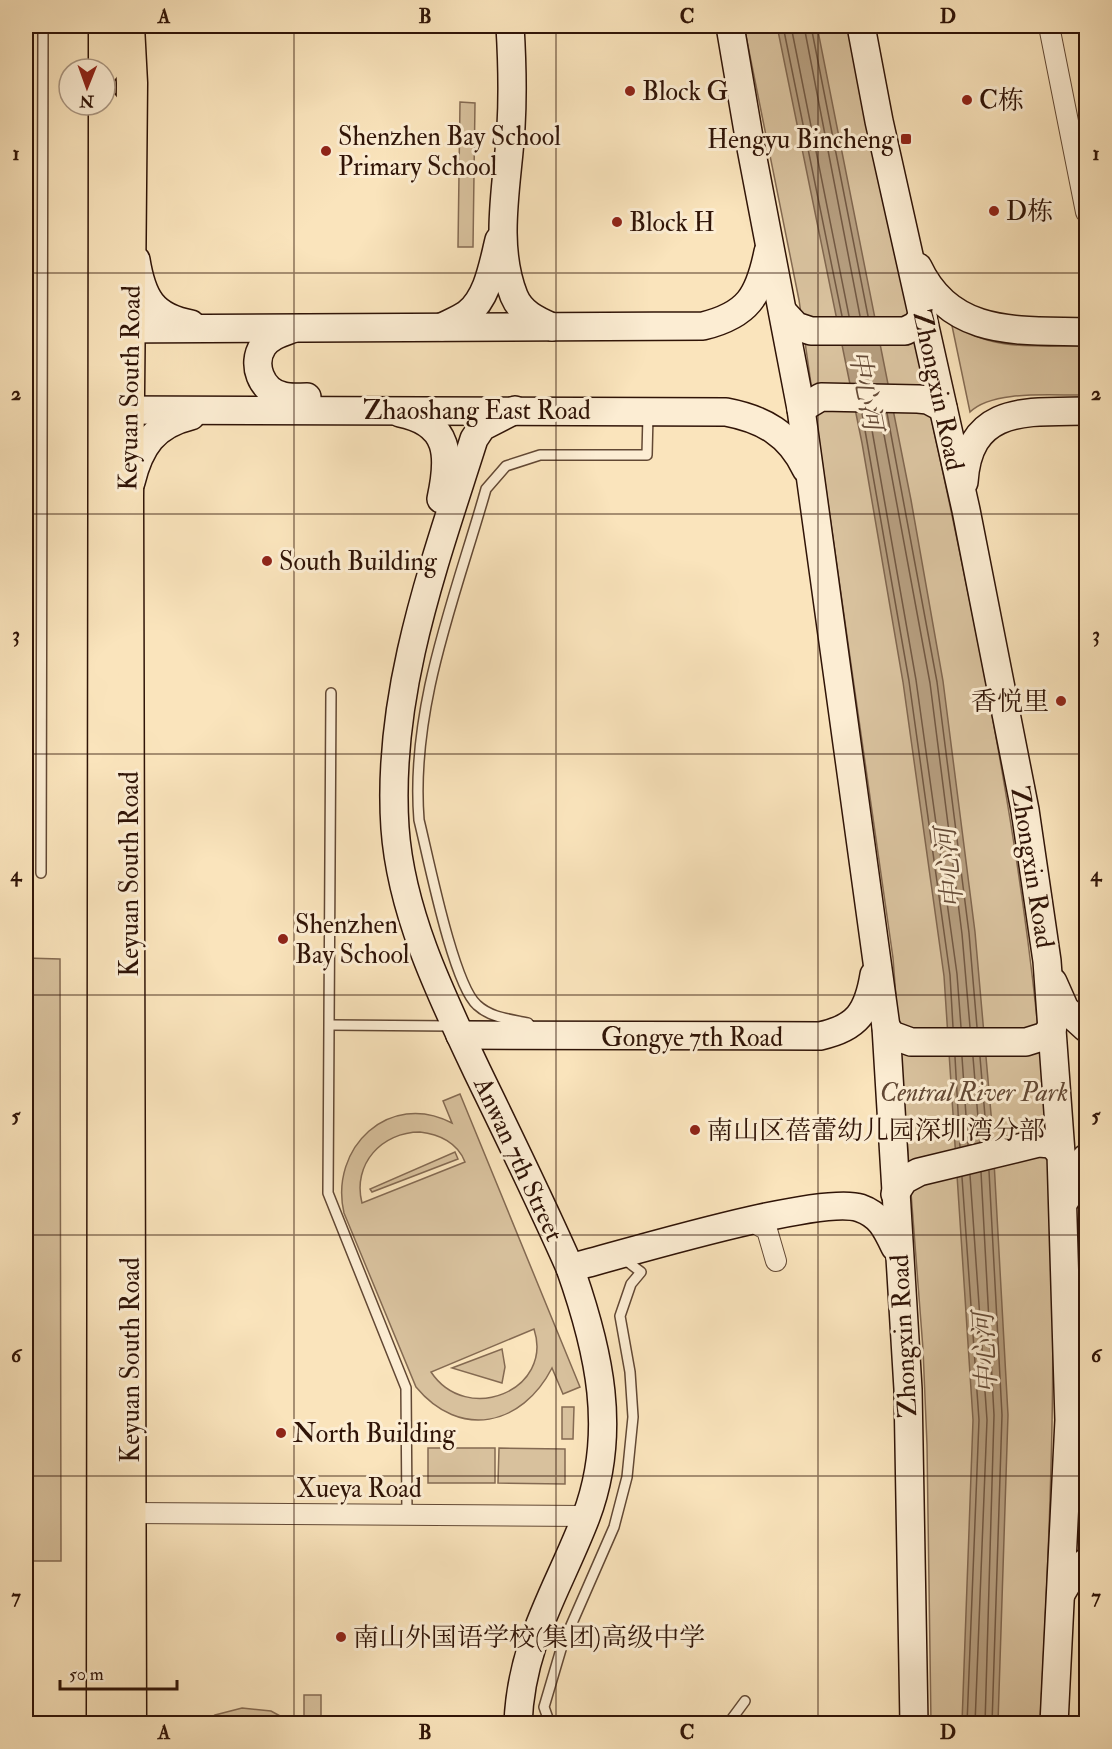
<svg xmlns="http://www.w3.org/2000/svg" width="1112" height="1749" viewBox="0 0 1112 1749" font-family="'IM FELL Double Pica','Noto Serif SC',serif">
  <rect width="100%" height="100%" fill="#fae4bc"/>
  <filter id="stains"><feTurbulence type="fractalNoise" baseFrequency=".00333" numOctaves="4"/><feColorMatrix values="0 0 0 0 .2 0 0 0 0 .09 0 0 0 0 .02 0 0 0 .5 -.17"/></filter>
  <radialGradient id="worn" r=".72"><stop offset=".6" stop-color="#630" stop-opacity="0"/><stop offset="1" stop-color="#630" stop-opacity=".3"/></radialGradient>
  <!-- green -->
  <g fill="#d8c19d" stroke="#846a52" stroke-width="1.5" fill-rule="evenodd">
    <path d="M26,26h6l1,823 -7,29z"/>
    <path d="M744,26h107c27,135 54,270 83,405 45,208 88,417 107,629 20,221 11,442 -1,663h-109l-4,-278 -4,-96 -30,-391 -94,-658z"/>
    <path d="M460,102l15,1 -2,144h-15z"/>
    <path d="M951,321c37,32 90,24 135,25v49c-31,1 -93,-6 -116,17z"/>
    <path d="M26,958l34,1 1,602h-35z"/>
    <path d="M460,1094l120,293 -17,7 -11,-26c-30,58 -92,72 -136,19l-72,-174c-15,-65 45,-123 108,-90l-9,-22zM420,1132c19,2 38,11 45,30l-103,41c-10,-39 20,-71 58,-71zM534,1329c20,61 -67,97 -103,43z"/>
    <path d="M455,1152l3,7 -86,33 -2,-3z"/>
    <path d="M502,1349l3,18 -3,16 -50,-15z"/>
    <path d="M562,1407h12l-1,32h-11z"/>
    <rect x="428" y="1448" width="67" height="35"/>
    <path d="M499,1448l66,1v35l-67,-1z"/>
    <rect x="304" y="1695" width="17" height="28"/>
    <path d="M242,1708l29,3 22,12h-92l14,-8z"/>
  </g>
  <!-- water -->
  <path fill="#b59d7e" stroke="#80664e" stroke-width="1.5" d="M777,26h40l94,474 32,181 32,251 17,193 16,290 -10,308h-36l11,-303 -29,-444 -41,-294 -41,-239z"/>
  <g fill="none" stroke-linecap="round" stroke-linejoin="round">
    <!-- shore -->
    <g stroke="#725842" stroke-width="1.5">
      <path d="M783,26l59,290"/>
      <path d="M791,26l58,290"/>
      <path d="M804,26l56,290"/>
      <path d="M811,26l57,290"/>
      <path d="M862,413l47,268 41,294 3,52"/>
      <path d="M869,413l47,267 41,294 4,53"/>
      <path d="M880,413l50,270 32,251 8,93"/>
      <path d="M887,413l50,269 32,251 8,94"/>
      <path d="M955,1057l5,90"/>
      <path d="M962,1057l6,88"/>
      <path d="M973,1057l7,85"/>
      <path d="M980,1057l7,83"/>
      <path d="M989,1171l13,244 -10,309"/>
      <path d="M981,1172l13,243 -9,309"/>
      <path d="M970,1175l17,245 -12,304"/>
      <path d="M962,1177l17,243 -12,304"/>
    </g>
    <defs>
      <g id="lane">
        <path d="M331,693l-3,500 78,195 1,127"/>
        <path d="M41,873l2,-847"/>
        <path d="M330,1025l123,1"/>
        <path d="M533,1029l-5,-6c-18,-4 -37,-5 -51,-18 -24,-21 -49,-149 -58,-185 -9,-113 37,-225 67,-331l20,-23 34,-11h107l1,-40"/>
        <path d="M550,1724l-6,-17 18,-61 52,-119 13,-50 6,-60 -3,-45 -10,-56 11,-32 10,-12 -17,-13"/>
        <path d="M728,1724l17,-23"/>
      </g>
      <g id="street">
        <path d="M1049,26l37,186"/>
        <path d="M751,1221l16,9 9,31"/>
        <path d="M130,1513l456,3"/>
      </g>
      <g id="secondary">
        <path d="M510,26c2,33 3,67 1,101 -3,55 -18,116 3,169 7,17 22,24 38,31"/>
        <path d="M730,26l20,117 51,266 85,618 22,362 6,335"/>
        <path d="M861,26l18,95 87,389 59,300 22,151 14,192 8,267 -15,304"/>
        <path d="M136,260c6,37 16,57 55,64"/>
        <path d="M918,267c33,71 102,63 168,65"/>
        <path d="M783,312l13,14 15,5h94l10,-5 8,-9"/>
        <path d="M442,327c8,-4 18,-8 25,-13 21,-16 26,-50 32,-74"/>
        <path d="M108,329l595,-3c45,-11 56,-30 65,-74"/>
        <path d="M292,329c-11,4 -22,7 -29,17 -12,18 -2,45 20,50 7,2 16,1 24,1"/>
        <path d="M801,409l20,-12 97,2 10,1 15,8"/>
        <path d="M106,410l620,2c37,7 64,22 80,57"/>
        <path d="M515,410l-33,17 -8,12c-40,126 -88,255 -79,389 6,85 46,167 82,243 32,66 64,131 93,197 29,82 48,164 16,249 -28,73 -65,125 -68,207"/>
        <path d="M400,413c51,10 50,44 41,86"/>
        <path d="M131,482c9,-36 23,-57 60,-66"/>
        <path d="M964,482c5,-77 63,-70 122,-71"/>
        <path d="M1053,982l12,27 21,19"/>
        <path d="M886,1027l6,8 19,7h115l19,-6 8,-10"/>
        <path d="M460,1035l360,1c37,-8 48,-24 54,-61"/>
        <path d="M895,1194l9,-14 15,-8 120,-29 12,1 10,9"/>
        <path d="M1066,1199l9,-25 11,-16"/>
        <path d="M570,1268c51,-13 250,-74 290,-60 20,7 26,20 35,39"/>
        <path d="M1061,1594l10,-17 15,-15"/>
      </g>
      <g id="primary">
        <path d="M129,26l3,57 -4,414 3,1227"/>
        <path d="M104,69v-43"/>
        <path d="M102,1724l2,-1619"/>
      </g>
    </defs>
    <!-- lane casing -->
    <use href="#lane" stroke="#624834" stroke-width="12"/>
    <!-- street casing -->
    <use href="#street" stroke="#624834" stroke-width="22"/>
    <!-- secondary casing -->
    <use href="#secondary" stroke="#301407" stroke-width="30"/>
    <!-- primary casing -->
    <use href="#primary" stroke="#301407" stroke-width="33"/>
    <!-- lane -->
    <use href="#lane" stroke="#fcedd3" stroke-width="9"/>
    <!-- street -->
    <use href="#street" stroke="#fcedd3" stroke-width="20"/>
    <!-- secondary -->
    <use href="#secondary" stroke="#fcedd3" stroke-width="27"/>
    <!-- primary -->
    <use href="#primary" stroke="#fae4bc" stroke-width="30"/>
  </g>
  <!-- grid -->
  <path fill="none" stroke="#301407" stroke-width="1.5" stroke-opacity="0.55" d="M294,26v1698M556,26v1698M818,26v1698M26,273h1060M26,514h1060M26,754h1060M26,995h1060M26,1235h1060M26,1476h1060"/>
  <!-- markers -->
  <g fill="#8f2418" stroke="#fcedd3" stroke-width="2">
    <circle cx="630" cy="91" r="6"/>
    <circle cx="967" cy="100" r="6"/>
    <rect x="900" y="133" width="12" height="12" rx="3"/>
    <circle cx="326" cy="151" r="6"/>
    <circle cx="994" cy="211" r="6"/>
    <circle cx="617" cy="222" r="6"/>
    <circle cx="267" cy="561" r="6"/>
    <circle cx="1061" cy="701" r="6"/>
    <circle cx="283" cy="939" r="6"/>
    <circle cx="695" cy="1130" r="6"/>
    <circle cx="281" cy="1433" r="6"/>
    <circle cx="341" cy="1637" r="6"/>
  </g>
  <g text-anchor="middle" stroke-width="6" stroke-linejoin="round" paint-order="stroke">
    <!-- poi labels -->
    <g font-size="26" fill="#301407" stroke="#fcedd3" text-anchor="start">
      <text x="642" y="100">Block G</text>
      <text x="979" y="109">C栋</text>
      <text x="338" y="145">Shenzhen Bay School<tspan x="338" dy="30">Primary School</tspan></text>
      <text x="894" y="148" text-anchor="end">Hengyu Bincheng</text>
      <text x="1006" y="220">D栋</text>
      <text x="629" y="231">Block H</text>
      <text x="279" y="570">South Building</text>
      <text x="1049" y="710" text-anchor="end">香悦里</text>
      <text x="295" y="933">Shenzhen<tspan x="295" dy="30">Bay School</tspan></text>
      <text x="707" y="1139">南山区蓓蕾幼儿园深圳湾分部</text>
      <text x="293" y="1442">North Building</text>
      <text x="353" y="1646">南山外国语学校(集团)高级中学</text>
    </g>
    <!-- street labels -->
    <g font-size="26" fill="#301407" stroke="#fcedd3">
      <text transform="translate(129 388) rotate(-89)" y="9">Keyuan South Road</text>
      <text transform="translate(939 390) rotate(78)" y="9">Zhongxin Road</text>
      <text x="477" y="419">Zhaoshang East Road</text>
      <text transform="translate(1033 867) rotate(81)" y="9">Zhongxin Road</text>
      <text transform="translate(129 874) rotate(-90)" y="9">Keyuan South Road</text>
      <text x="692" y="1046">Gongye 7th Road</text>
      <text transform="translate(519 1159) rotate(65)" y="9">Anwan 7th Street</text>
      <text transform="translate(903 1336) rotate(-93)" y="9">Zhongxin Road</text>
      <text transform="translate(130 1360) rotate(-90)" y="9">Keyuan South Road</text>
      <text x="359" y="1497">Xueya Road</text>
    </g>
    <!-- park labels -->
    <g font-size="26" font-style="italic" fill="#624834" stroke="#fcedd3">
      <text x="974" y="1101">Central River Park</text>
    </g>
    <!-- water labels -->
    <g font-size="27" font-style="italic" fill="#654b37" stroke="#fcedd3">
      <text transform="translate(866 390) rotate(79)" y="9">中心河</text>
      <text transform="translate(949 868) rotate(-96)" y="9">中心河</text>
      <text transform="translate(985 1353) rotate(-93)" y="9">中心河</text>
    </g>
  </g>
  <!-- margin -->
  <rect width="1112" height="1749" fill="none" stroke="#fae4bc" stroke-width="66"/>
  <!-- north arrow -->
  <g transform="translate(87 87) rotate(181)"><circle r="28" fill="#fcedd3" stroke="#aa9681" stroke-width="1.5"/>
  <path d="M0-4.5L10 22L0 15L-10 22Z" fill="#8f2418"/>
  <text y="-9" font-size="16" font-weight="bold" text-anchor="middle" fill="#301407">N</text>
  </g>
  <!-- scale -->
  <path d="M60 1680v9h117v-9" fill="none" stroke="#301407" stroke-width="3"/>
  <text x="69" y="1680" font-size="18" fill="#301407" stroke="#fcedd3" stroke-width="4.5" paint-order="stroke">50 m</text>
  <rect x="33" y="33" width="1046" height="1683" fill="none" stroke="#301407" stroke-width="2"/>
  <g font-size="20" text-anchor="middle" font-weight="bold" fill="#301407">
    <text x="164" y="23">A</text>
    <text x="425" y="23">B</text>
    <text x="687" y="23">C</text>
    <text x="948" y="23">D</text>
    <text x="16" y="160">1</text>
    <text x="1096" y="160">1</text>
    <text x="16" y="400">2</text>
    <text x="1096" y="400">2</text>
    <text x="16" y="641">3</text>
    <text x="1096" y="641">3</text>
    <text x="16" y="881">4</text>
    <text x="1096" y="881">4</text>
    <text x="16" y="1122">5</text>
    <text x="1096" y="1122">5</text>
    <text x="16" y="1362">6</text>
    <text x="1096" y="1362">6</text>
    <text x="16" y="1603">7</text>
    <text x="1096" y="1603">7</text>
    <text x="164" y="1739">A</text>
    <text x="425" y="1739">B</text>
    <text x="687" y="1739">C</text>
    <text x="948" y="1739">D</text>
  </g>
  <rect width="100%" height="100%" filter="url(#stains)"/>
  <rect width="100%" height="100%" fill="url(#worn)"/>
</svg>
